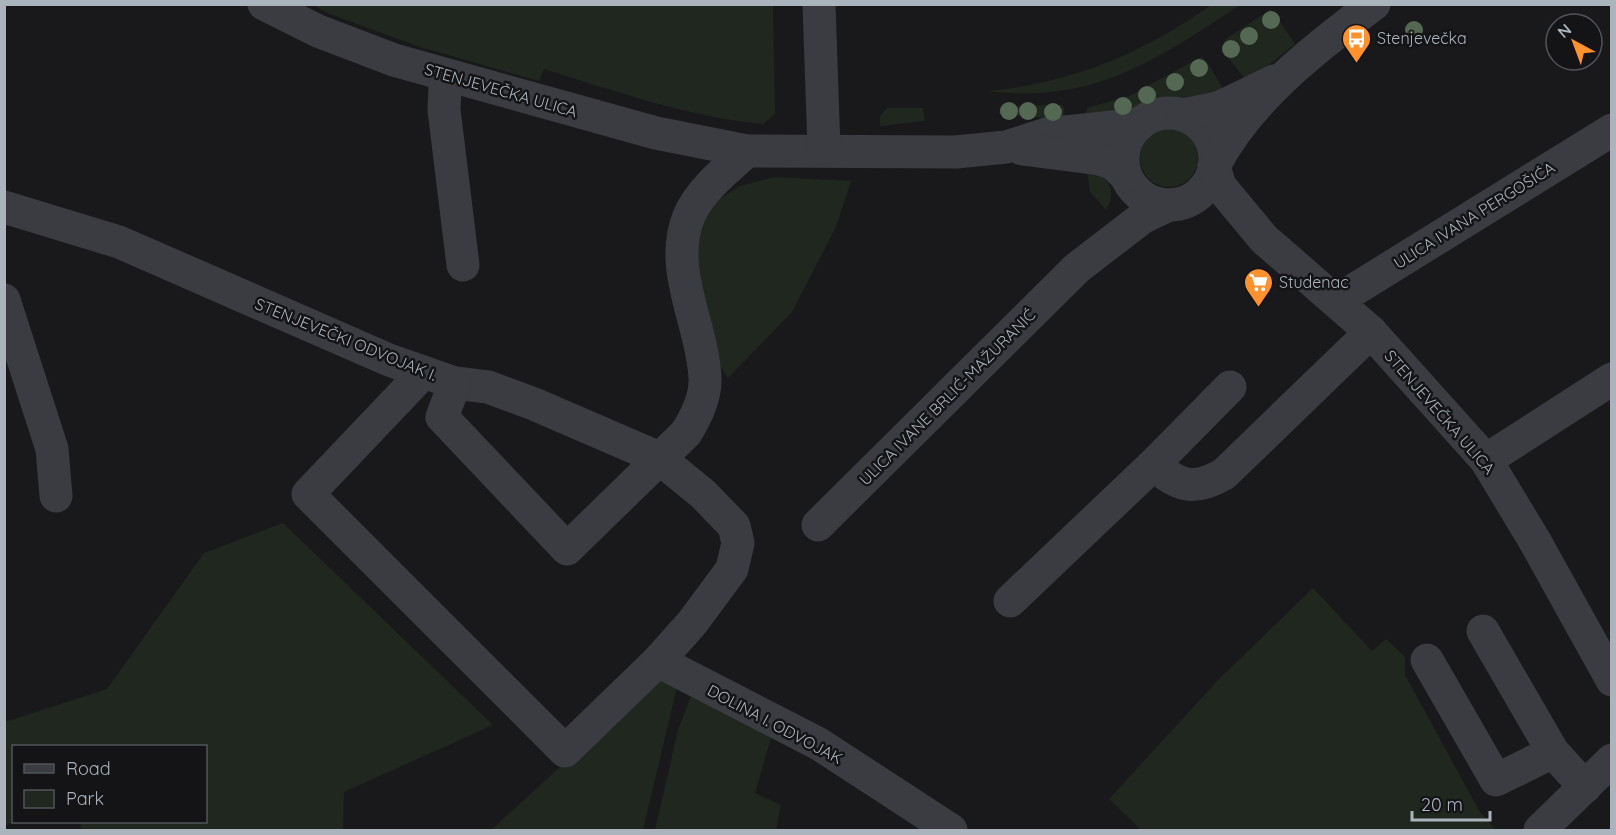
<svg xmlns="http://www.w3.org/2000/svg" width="1616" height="835" viewBox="0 0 1616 835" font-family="Quicksand,sans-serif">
  <rect width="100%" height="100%" fill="#19191c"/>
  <!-- green -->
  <g fill="#1f271e">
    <path d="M314,5h459l2,109 -12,10c-76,-7 -147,-33 -219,-55l-5,12 -119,-34 -93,-34z"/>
    <path d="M1211,5h29c-85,56 -146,99 -253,86 82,-7 157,-38 224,-86z"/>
    <path d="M1271,9l24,35 -44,35 -5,1 -17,-21 -6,-15 3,-5z"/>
    <path d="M1201,57l4,2 22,36 -42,5 -25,-1 -10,2 -21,12 -44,7 2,-12 42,-12z"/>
    <path d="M1062,105l2,3 1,12 -66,-6 2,-8z"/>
    <path d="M887,108h36l2,13 -45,5v-10z"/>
    <circle cx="1169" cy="158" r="29"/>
    <path d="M1086,164c18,13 34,22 20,46l-16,-18z"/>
    <path d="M775,177l76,4 -15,46 -44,85 -64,66 -22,-34 -12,-102 9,-23 16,-20 21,-13z"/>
    <path d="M283,523l210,202 -149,67 -1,38h-261l-2,-8h126v-76h-192v76h2l-11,3v-103l102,-33 97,-136z"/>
    <path d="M1313,588l59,63 14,-12 19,18v18l75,137 16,18h-355l-32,-31 110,-120z"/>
    <path d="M658,677l20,6 -35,147h-152z"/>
    <path d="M692,693l81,38 -18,62 26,12 -5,25h-121l23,-100z"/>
  </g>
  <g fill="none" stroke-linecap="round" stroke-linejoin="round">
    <!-- minor -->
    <g stroke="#3a3c41" stroke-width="33">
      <path d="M264,4l54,27 76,29 262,73 91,18 209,1 50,-5 41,-13 93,-10"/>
      <path d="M819,4l5,145"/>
      <path d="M449,76l-4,10 -1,24 19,155"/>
      <circle cx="1169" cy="159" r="46"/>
      <path d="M1183,115l35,-7 56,-27"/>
      <path d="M1022,149l78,10 12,4 14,13"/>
      <path d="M1214,166l6,20 44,53 107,93 115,128 50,83 76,137"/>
      <path d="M1214,166c35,-67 100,-117 160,-162"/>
      <path d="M4,207l115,35 270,118 66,23 33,4 46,17 125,54 44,36 31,32 4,17 -6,26 -40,54 -34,38 -93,90 -257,-257 115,-121"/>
      <path d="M4,300l48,149 4,47"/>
      <path d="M1336,301l276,-171"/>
      <path d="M455,383l-13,34 125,132 119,-116c10,-16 20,-36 19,-55 -2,-53 -38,-109 -16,-162 11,-26 38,-47 58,-65"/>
      <path d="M1486,460l126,-81"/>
      <path d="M1153,465c27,21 40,27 71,9l147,-142"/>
      <path d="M818,525l259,-257 65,-50 27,-13"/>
      <path d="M1010,601l143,-136 77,-78"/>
      <path d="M1483,631l70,121 32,35"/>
      <path d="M1427,660l69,120 57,-28"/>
      <path d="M658,661l161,83 132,86"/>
      <path d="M1540,830l72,-70"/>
    </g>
  </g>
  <!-- trees -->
  <g fill="#546853">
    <circle cx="1271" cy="20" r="9"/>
    <circle cx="1414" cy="30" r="9"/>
    <circle cx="1249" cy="36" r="9"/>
    <circle cx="1231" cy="49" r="9"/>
    <circle cx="1199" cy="68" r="9"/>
    <circle cx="1175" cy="82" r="9"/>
    <circle cx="1147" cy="95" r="9"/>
    <circle cx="1123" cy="106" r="9"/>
    <circle cx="1009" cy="111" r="9"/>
    <circle cx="1028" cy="111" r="9"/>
    <circle cx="1053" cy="112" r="9"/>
  </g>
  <!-- icons -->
  <defs>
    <symbol id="bus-pin" viewBox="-11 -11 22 30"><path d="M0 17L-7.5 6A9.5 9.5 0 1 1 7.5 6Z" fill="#ff912e" stroke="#141417"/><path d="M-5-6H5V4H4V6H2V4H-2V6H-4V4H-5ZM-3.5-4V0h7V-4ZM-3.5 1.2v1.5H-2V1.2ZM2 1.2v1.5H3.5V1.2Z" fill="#fff"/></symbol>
    <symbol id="supermarket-pin" viewBox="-11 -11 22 30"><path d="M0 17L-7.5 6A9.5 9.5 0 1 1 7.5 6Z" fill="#ff912e" stroke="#141417"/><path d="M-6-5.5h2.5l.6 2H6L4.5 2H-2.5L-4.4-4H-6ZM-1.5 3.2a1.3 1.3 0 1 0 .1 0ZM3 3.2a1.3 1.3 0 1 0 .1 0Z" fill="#fff"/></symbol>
  </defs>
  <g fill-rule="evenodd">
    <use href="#bus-pin" x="1340" y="22" width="33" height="45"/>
    <use href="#supermarket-pin" x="1242" y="266" width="33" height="45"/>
  </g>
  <g text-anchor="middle" stroke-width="5" stroke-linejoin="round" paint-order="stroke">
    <!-- poi labels -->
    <g font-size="16" fill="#abb3bc" stroke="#141417" text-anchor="start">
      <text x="1377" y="44">Stenjevečka</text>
      <text x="1279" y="288">Studenac</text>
    </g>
    <!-- street labels -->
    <g font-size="16" fill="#abb3bc" stroke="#141417">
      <text transform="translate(501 90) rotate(16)" y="6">STENJEVEČKA ULICA</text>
      <text transform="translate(1474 215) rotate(-32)" y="6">ULICA IVANA PERGOŠIĆA</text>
      <text transform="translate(346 339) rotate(22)" y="6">STENJEVEČKI ODVOJAK I.</text>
      <text transform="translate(947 397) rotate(-45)" y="6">ULICA IVANE BRLIĆ-MAŽURANIĆ</text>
      <text transform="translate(1440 412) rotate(49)" y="6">STENJEVEČKA ULICA</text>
      <text transform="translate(775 724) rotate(28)" y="6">DOLINA I. ODVOJAK</text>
    </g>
  </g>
  <!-- border -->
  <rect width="1616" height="835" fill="none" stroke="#abb3bc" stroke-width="12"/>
  <!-- legend -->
  <rect x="12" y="745" width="195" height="78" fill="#141417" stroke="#505459" stroke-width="1.5"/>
  <rect x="24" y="764" width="30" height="9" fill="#3a3c41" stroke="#505459" stroke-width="1.5"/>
  <text x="66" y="775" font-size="18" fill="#abb3bc">Road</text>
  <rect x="24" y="790" width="30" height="18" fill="#1f271e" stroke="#505459" stroke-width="1.5"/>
  <text x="66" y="805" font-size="18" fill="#abb3bc">Park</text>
  <!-- north arrow -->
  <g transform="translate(1574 42) rotate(319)"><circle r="28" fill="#141417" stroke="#505459" stroke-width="1.5"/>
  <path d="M0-4.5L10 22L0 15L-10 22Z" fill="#ff912e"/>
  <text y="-9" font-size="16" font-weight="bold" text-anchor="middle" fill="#abb3bc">N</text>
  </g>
  <!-- scale -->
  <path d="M1412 811v9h78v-9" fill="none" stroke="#abb3bc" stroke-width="3"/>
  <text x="1421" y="811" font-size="18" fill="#abb3bc" stroke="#141417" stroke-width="4.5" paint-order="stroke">20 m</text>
</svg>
